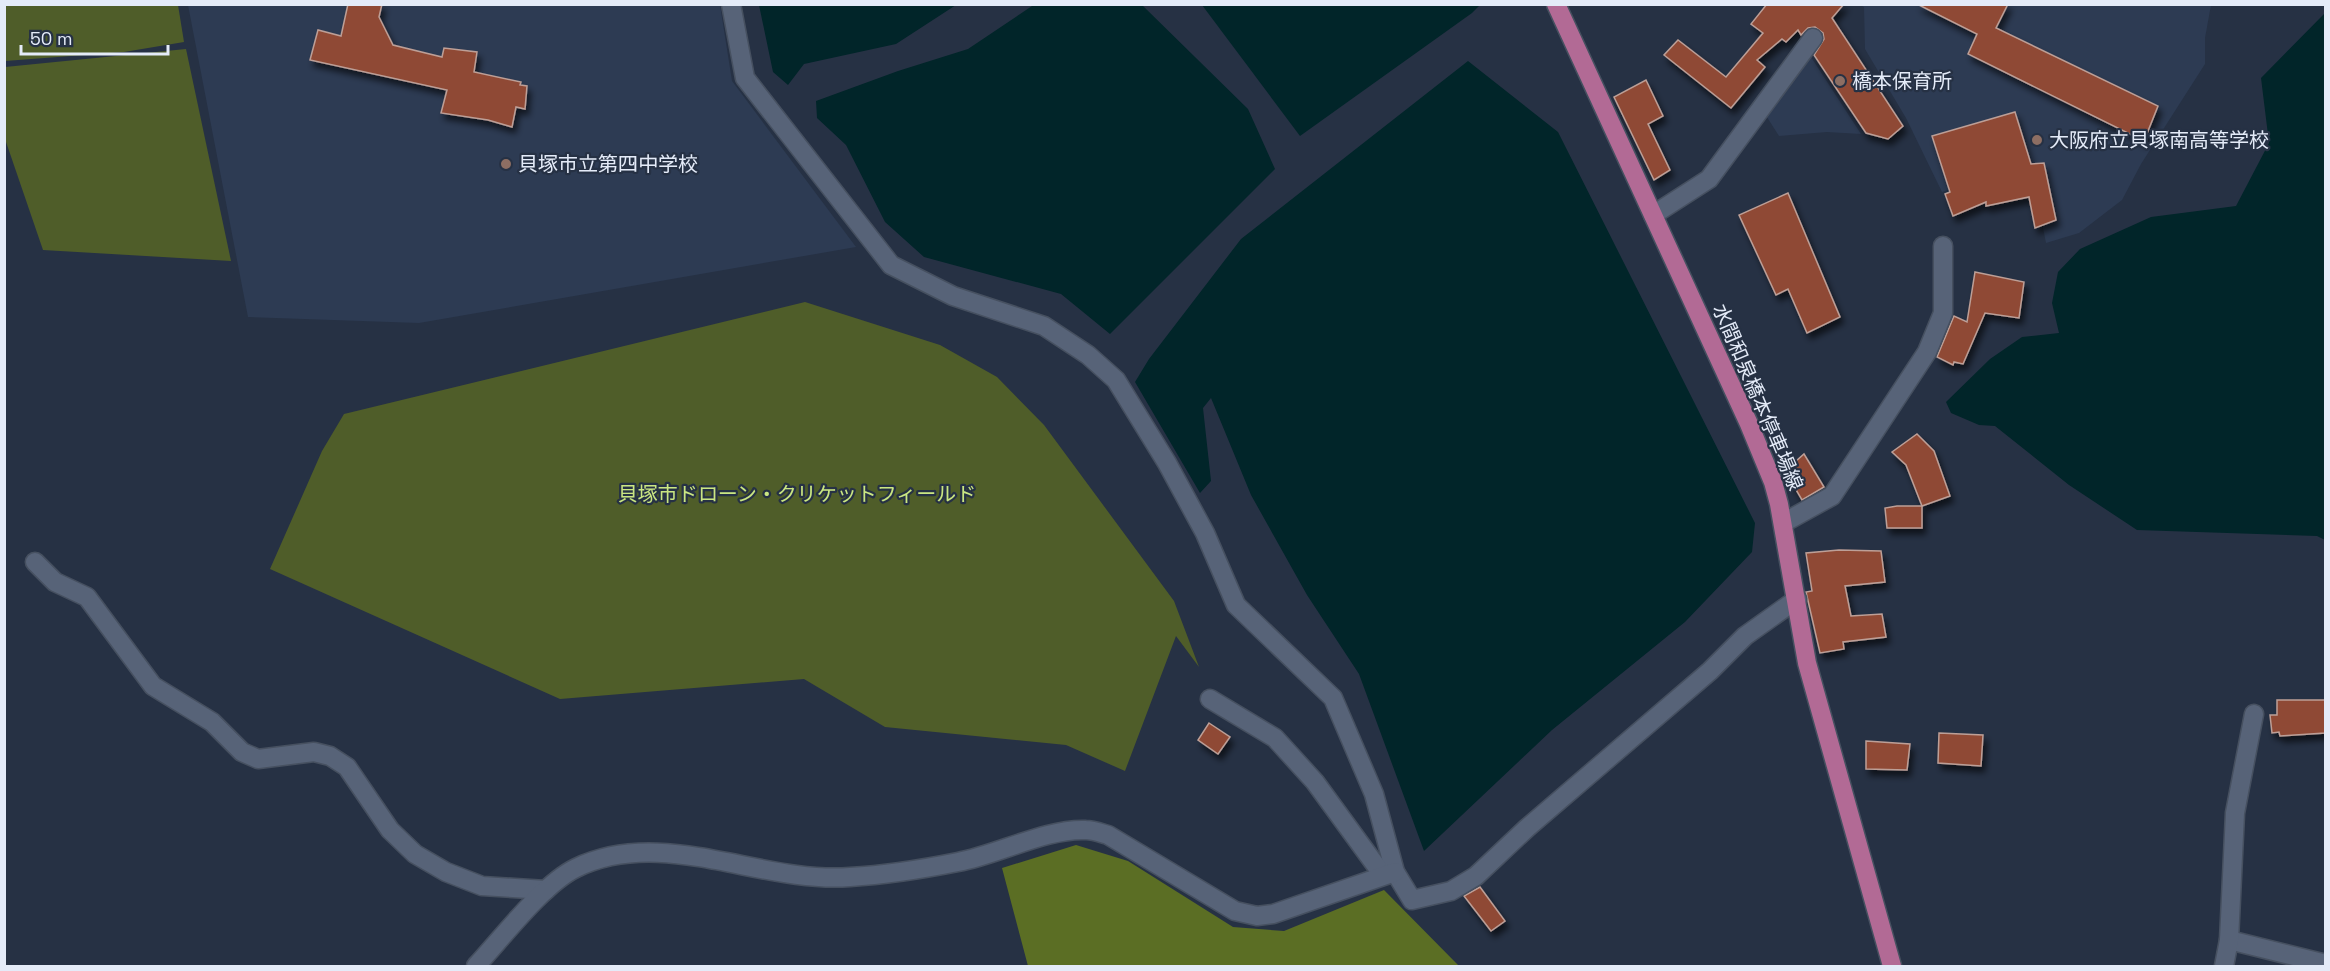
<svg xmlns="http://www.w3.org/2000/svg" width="2330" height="971" viewBox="0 0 2330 971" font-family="'Space Grotesk','Noto Sans JP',sans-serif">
  <defs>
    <filter id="shadow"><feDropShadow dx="3.5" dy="6" stdDeviation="3" flood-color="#0009"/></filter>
  </defs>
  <rect width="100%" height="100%" fill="#263144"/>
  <!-- built -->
  <g fill="#2d3b53">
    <path d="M188,5h532l12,76 124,166 -437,76 -171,-6z"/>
    <path d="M1860,5h351l-6,33v26l-64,100 -19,36 -43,33 -33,10 -16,-81 -88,30 -36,-74 -41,-69 -1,-42z"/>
    <path d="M1809,54l52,80 -34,-2 -48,4 -14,-22z"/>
  </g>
  <!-- green -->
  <g fill="#4f5d29">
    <path d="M5,4l173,1 6,37 -60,10 -119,9z"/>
    <path d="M186,49l45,212 -188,-11 -38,-111v-72z"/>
    <path d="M805,302l135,43 57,32 47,48 130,176 25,66 -23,-31 -51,135 -59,-26 -181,-18 -81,-48 -244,20 -290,-130 52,-118 22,-37z"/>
  </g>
  <!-- forest -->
  <path fill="#5b6e24" d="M1076,845l52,16 105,66 51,4 100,-41 75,76h-431l-26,-98z"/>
  <!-- water -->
  <g fill="#012529">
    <path d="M1035,4l107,1 106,104 27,60 -165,165 -49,-40 -137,-37 -39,-35 -39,-77 -29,-27 -1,-17 82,-30 70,-22z"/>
    <path d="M759,5v-1l197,1 -60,39 -92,20 -16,21 -15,-13z"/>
    <path d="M1202,5h278l-8,8 -172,123z"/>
    <path d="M2325,13v527l-8,-4 -180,-6 -68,-45 -74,-59 -16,-1 -28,-12 -5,-11 44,-43 32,-22 37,-4 -7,-30 6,-31 22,-23 71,-32 85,-11 33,-63 -8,-65z"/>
    <path d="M1468,61l90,71 197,391 -3,29 -67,70 -133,108 -128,121 -65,-177 -52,-79 -56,-100 -40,-97 -8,10 8,73 -11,12 -65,-111 14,-23 92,-120z"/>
  </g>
  <!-- building -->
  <g fill="#8f4934" stroke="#bd9f97" stroke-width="1.5" filter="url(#shadow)">
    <path d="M348,4h34l-3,13 14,28 49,12 2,-9 33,4 -3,20 47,10 -1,3 7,1 -2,23 -9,-2 -4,20 -24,-7 -47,-7 6,-23 -137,-30 8,-30 23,6z"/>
    <path d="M1767,4h77l-12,14 71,108 -15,13 -22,-6 -52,-78 10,-16 -1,-6 -8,-6 -7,1 -7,7 -3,-5 -12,12 -4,-3 -25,21 8,7 -34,41 -67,-53 14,-15 48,37 37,-44 -12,-9z"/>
    <path d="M1917,4h91l-12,24 162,78 -14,35 -176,-87 9,-20z"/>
    <path d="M1646,80l17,36 -15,8 22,46 -16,10 -40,-83z"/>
    <path d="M2015,112l16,52 13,-1 12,57 -21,8 -6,-31 -43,9v-4l-33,14 -8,-22 5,-2 -18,-56z"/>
    <path d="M1788,193l52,124 -33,16 -19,-44 -12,6 -37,-80z"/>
    <path d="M1975,272l49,10 -5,36 -34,-5 -22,51 -9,-2 -1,3 -16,-8 17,-41 13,6z"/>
    <path d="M1917,434l17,17 16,45 -28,10 -16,-41 -14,-13z"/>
    <path d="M1804,454l20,33 -22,13 -17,-29z"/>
    <path d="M1897,506h25v22h-35l-2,-20z"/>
    <path d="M1839,550l42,1 4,31 -40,4 6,30 31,-2 4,23 -43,5 1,7 -24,4 -14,-61 6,-1 -6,-38z"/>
    <path d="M2277,700h48v33l-45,3 -1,-4 -7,1 -2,-18h7z"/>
    <path d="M1209,723l21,14 -12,17 -20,-14z"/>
    <path d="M1939,733l44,2 -2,31 -43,-3z"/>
    <path d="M1866,741l44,3 -3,26 -41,-1z"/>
    <path d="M1480,887l25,34 -14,10 -27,-35z"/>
  </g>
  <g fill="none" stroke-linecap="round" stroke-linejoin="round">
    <defs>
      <g id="minor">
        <path d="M731,4l14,74 146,187 62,31 91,30 44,29 28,25 51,83 38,70 31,72 97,93 41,96 21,78 17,28 39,-9 25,-15 51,-48 183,-157 35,-35 52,-37"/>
        <path d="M1653,215l56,-36 104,-141"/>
        <path d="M1783,523l49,-27 95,-144 16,-39v-67"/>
        <path d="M35,562l20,20 32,15 66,89 59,36 30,30 16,7 56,-7 16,4 17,11 43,63 25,24 31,18 36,14 64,4"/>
        <path d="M1210,699l65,39 40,44 62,85"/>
        <path d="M2229,940l97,24"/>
        <path d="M476,966c26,-28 67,-82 100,-98 87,-42 184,16 274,9 35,-2 73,-8 108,-15 39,-7 89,-34 128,-32 7,0 15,3 22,5l127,76 22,5 16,-2 122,-42"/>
        <path d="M2224,966l5,-26 6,-127 19,-99"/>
      </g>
      <path id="major" d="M1556,4l193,420 24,58 6,22 28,159 85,303"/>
    </defs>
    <!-- minor casing -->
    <use href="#minor" stroke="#465060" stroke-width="21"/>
    <!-- major casing -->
    <use href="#major" stroke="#465060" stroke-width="21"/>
    <!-- minor -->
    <use href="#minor" stroke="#576378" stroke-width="18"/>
    <!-- major -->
    <use href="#major" stroke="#b26a95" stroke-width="18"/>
  </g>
  <!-- markers -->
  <g fill="#8d6e63" stroke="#263144" stroke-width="2">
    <circle cx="1840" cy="81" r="6"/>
    <circle cx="2037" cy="140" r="6"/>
    <circle cx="506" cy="164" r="6"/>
  </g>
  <g text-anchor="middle" stroke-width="4.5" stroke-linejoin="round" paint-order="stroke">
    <!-- poi labels -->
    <g font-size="20" fill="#e4ebf8" stroke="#263144" text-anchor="start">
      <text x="1852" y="88">橋本保育所</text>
      <text x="2049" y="147">大阪府立貝塚南高等学校</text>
      <text x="518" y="171">貝塚市立第四中学校</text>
    </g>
    <!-- street labels -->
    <g font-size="20" fill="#e4ebf8" stroke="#263144">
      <text transform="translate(1758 397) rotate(67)" y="7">水間和泉橋本停車場線</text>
    </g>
    <!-- park labels -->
    <g font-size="20" fill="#cae682" stroke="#263144">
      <text x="797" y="501">貝塚市ドローン・クリケットフィールド</text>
    </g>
  </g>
  <!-- border -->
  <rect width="2330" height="971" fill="none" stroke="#e4ebf8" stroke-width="12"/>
  <!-- scale -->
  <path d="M21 45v9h147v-9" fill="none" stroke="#e4ebf8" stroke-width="3"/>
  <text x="30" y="45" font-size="18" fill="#e4ebf8" stroke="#263144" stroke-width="4.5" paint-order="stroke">50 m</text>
</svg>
